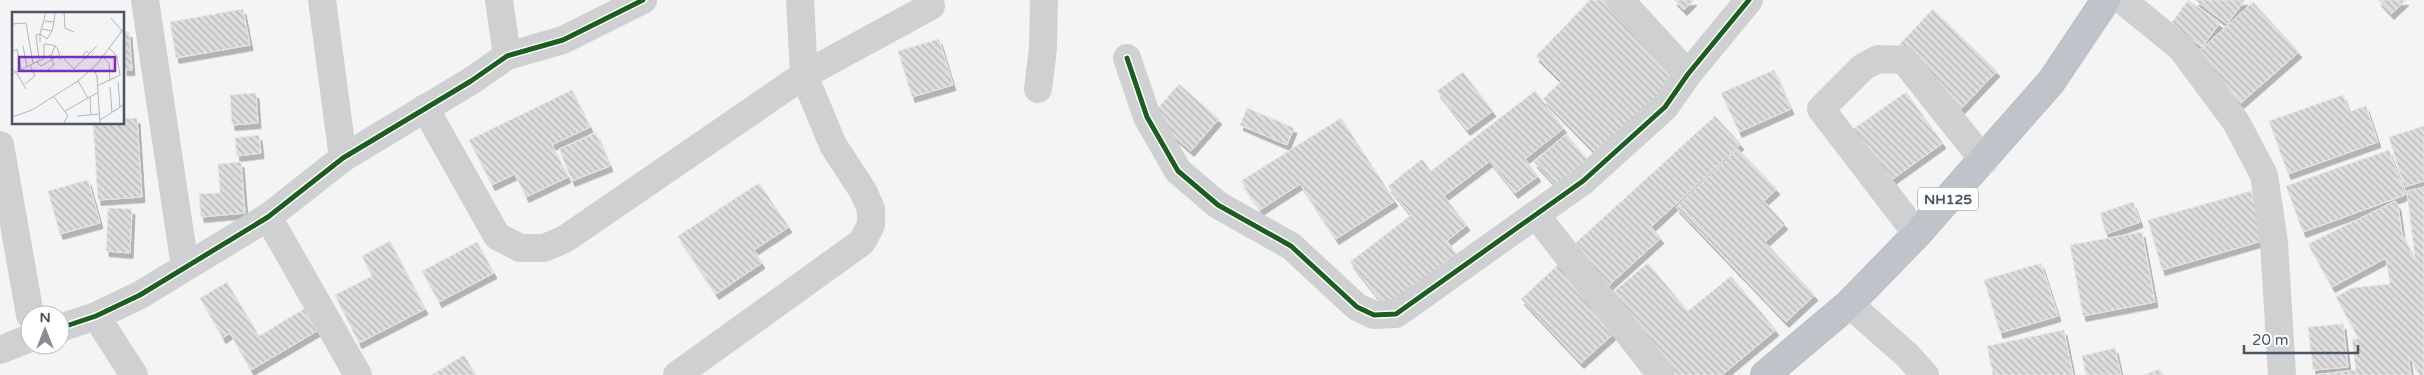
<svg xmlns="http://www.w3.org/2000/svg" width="2424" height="375" viewBox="0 0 2424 375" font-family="'Varela Round',sans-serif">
  <defs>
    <pattern id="building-back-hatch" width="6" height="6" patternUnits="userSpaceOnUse" patternTransform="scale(1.25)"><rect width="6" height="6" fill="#ddddde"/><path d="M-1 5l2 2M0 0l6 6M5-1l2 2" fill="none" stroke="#b5b6b7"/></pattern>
    <filter id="shadow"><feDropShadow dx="3" dy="5.5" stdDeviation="0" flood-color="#0004"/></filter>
  </defs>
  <rect width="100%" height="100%" fill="#f4f4f4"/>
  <!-- building -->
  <g fill="url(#building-back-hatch)" stroke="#e5e6e7" filter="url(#shadow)">
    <path d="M1590,0h15l9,8 55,62 3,11 -72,76 -57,-58 18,-18 -25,-25z"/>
    <path d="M1674,0h20l-10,10z"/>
    <path d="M2188,0l32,23 -18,24 -31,-23z"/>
    <path d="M2195,0h50l-18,24z"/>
    <path d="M2378,0h28l-15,14z"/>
    <path d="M2253,2l46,50 -58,51 -45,-49z"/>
    <path d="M243,9l7,36 -74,13 -6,-36z"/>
    <path d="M1933,9l64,62 -36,38 -65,-61z"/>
    <path d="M124,32h5l3,38h-8z"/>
    <path d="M939,39l14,46 -41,12 -14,-46z"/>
    <path d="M1774,70l17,39 -52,23 -18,-39z"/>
    <path d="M1463,72l30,39 -26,19 -30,-39z"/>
    <path d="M1179,84l40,35 -28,32 -40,-35z"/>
    <path d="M572,90l18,37 -38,18 16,32 -42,20 -11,-23 -23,11 -23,-45z"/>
    <path d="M1535,91l29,37 -39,31 13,17 -23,17 -25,-32 -46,35 23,29 -20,16 9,12 -70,55 -36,-46 61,-47 -23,-29 34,-27 9,12z"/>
    <path d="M1906,92l37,51 -60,43 -37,-52z"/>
    <path d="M256,93l2,30 -26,2 -2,-30z"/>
    <path d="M2343,95l6,17 17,-6 12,36 -90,32 -19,-53z"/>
    <path d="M1247,108l47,20 -7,17 -47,-20z"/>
    <path d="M1715,116l26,28 -90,83 10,11 -55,50 -37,-39z"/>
    <path d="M137,118l5,79 -44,3 -5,-76h31v-5z"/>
    <path d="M1341,118l54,83 -59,38 -36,-55 -40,26 -19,-29z"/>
    <path d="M2424,126v55l-20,6 -15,-50z"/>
    <path d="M596,133l14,33 -38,15 -13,-32z"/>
    <path d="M1566,134l23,27 -31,27 -24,-26z"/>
    <path d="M259,135l2,18 -24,3 -2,-18z"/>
    <path d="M1738,149l39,40 -13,12 21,23 -20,18 50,53 -29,27 -110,-115z"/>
    <path d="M2389,150l16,45 -102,37 -17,-46z"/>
    <path d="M241,162l4,51 -44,4 -2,-23 21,-1 -2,-29z"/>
    <path d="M88,180l12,43 -40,11 -12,-43z"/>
    <path d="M759,183l30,44 -35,23 8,13 -46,31 -38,-58z"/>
    <path d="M2424,187v188h-4l-12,-20 3,20h-97l42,-5 -4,-31h7l-23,-42 16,-9 38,-4 -4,-26 -54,29 -24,-43 87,-43 3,4 4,29 13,25 -8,-68z"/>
    <path d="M2251,191l14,49 -103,30 -14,-50z"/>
    <path d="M2133,202l7,20 -34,12 -6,-21z"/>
    <path d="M108,208l24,1 -2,44 -24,-2z"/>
    <path d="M2142,232l13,70 -72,14 -13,-71z"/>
    <path d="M390,241l35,68 -66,34 -24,-48 37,-19 -10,-20z"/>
    <path d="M477,242l17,31 -55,29 -17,-31z"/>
    <path d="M1560,263l60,65 -39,35 -60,-64z"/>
    <path d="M1648,263l40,48 43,-35 45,54 -54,45h-51l-65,-77z"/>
    <path d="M2041,263l17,53 -58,17 -16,-53z"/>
    <path d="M227,282l32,54 45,-27 13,22 -66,39 -21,-37 -7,5 -23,-40z"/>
    <path d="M2343,324l5,43 -35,3 -5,-43z"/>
    <path d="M2064,330l9,45h-80l-6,-29z"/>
    <path d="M2115,348l6,27h-35l-4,-19z"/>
    <path d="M464,355l12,20h-44z"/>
    <path d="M2160,369l2,6h-18z"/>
  </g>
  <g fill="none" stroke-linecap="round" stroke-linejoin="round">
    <defs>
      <path id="highway" d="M1765,375l84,-71 68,-70 134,-152 55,-82"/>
    </defs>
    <!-- highway casing -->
    <use href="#highway" stroke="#b9bec3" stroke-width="30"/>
    <!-- street -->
    <g stroke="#ced0d2" stroke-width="28">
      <path d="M145,0l40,267"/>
      <path d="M322,0l21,158"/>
      <path d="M499,0l8,56"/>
      <path d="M1620,0l68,74"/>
      <path d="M2122,0l59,48 55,74 28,53 10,67 8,133"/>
      <path d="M1127,58l20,59 31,54 40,34 73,41 66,61 17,8 22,-1 187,-133 82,-74 23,-33 61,-74"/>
      <path d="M1038,89l5,-41 1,-48"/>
      <path d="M425,108l72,128 23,12h24l21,-9 239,-164 127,-69"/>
      <path d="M0,145l30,170"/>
      <path d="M1536,215l125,160"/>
      <path d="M268,217l90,158"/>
      <path d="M1917,234l-96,-125 42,-42 15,-8 26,1 80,101"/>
      <path d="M1849,304l58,51 18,20"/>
      <path d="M96,316l38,59"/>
      <path d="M60,328l36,-12 44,-21 128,-78 75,-59 128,-77 36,-25 56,-16 80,-40"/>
      <path d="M0,350l30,-12"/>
      <path d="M677,375l185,-133 9,-17v-16l-8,-18 -30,-46 -29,-70 -4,-75"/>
    </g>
    <!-- highway -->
    <use href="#highway" stroke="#bec4c9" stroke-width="28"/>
    <defs>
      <g id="cycleway">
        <path d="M1127,58l20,59 31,54 40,34 73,41 66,61 17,8 22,-1 187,-133 82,-74 23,-33 61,-74"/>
        <path d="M60,328l36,-12 44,-21 128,-78 75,-59 128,-77 36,-25 56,-16 80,-40"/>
      </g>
    </defs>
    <!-- cycleway casing -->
    <use href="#cycleway" stroke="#fff" stroke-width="8"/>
    <!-- cycleway -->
    <use href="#cycleway" stroke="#1b5e20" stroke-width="5"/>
  </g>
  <g text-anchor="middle" stroke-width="4" stroke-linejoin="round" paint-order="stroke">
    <!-- shield labels -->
    <rect fill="#fff" stroke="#808990" stroke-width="1" x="1918" y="187.5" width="60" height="23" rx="4"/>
    <g font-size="14" font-weight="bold" fill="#4a5661">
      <text x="1948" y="204">NH125</text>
    </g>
  </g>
  <!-- overview -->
  <g transform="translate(12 12)">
    <rect width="112" height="112" fill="#f4f4f4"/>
    <path fill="none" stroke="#b0b5b9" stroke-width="1" d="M52,0l1,16 9,4M99,6l11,13M33,9l9,1 1,-10M0,12l14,-1 7,40M30,17l10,2 2,-9M28,30v-8l7,5 5,-8M11,34l4,21M0,40l5,-3 4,21M32,45v-13l9,1 5,4 2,11M91,45l6,6 1,18M27,47l-3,-24 4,-1 6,-22M52,47l10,10 23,-23M74,47l-3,-3 3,-5 4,3M24,49l5,5 15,-9M0,57l4,3 35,-17M81,57l4,7 3,48M33,60l9,-7 -3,-8 4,-12M0,63l4,-3 10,17M66,69l10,17M106,70l2,25M13,72l10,-8 -5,-11M85,74l23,-11 -3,-19 -8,-8M98,75l2,25M42,85l14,19 -5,8M78,85l1,18M53,99l32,-18M65,104l22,-2M0,105l20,-7 46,-29 20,-18 27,-36M88,108l25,-16"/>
    <path fill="#7b2cbf" fill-opacity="0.15" stroke="#7b2cbf" stroke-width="2.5" d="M7,45h96v14h-96z"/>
    <rect width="112" height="112" fill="none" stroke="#4a5661" stroke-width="2.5"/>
  </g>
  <!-- north arrow -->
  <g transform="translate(45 330)"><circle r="24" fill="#ffffff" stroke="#b7bbc0"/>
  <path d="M0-4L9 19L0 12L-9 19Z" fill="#868d94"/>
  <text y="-8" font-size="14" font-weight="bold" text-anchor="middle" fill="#4a5661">N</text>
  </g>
  <!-- scale -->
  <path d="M2244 345v8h114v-8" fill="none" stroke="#4a5661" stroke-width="2.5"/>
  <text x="2252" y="345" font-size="15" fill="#4a5661" stroke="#ffffff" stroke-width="4" paint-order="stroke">20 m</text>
</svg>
